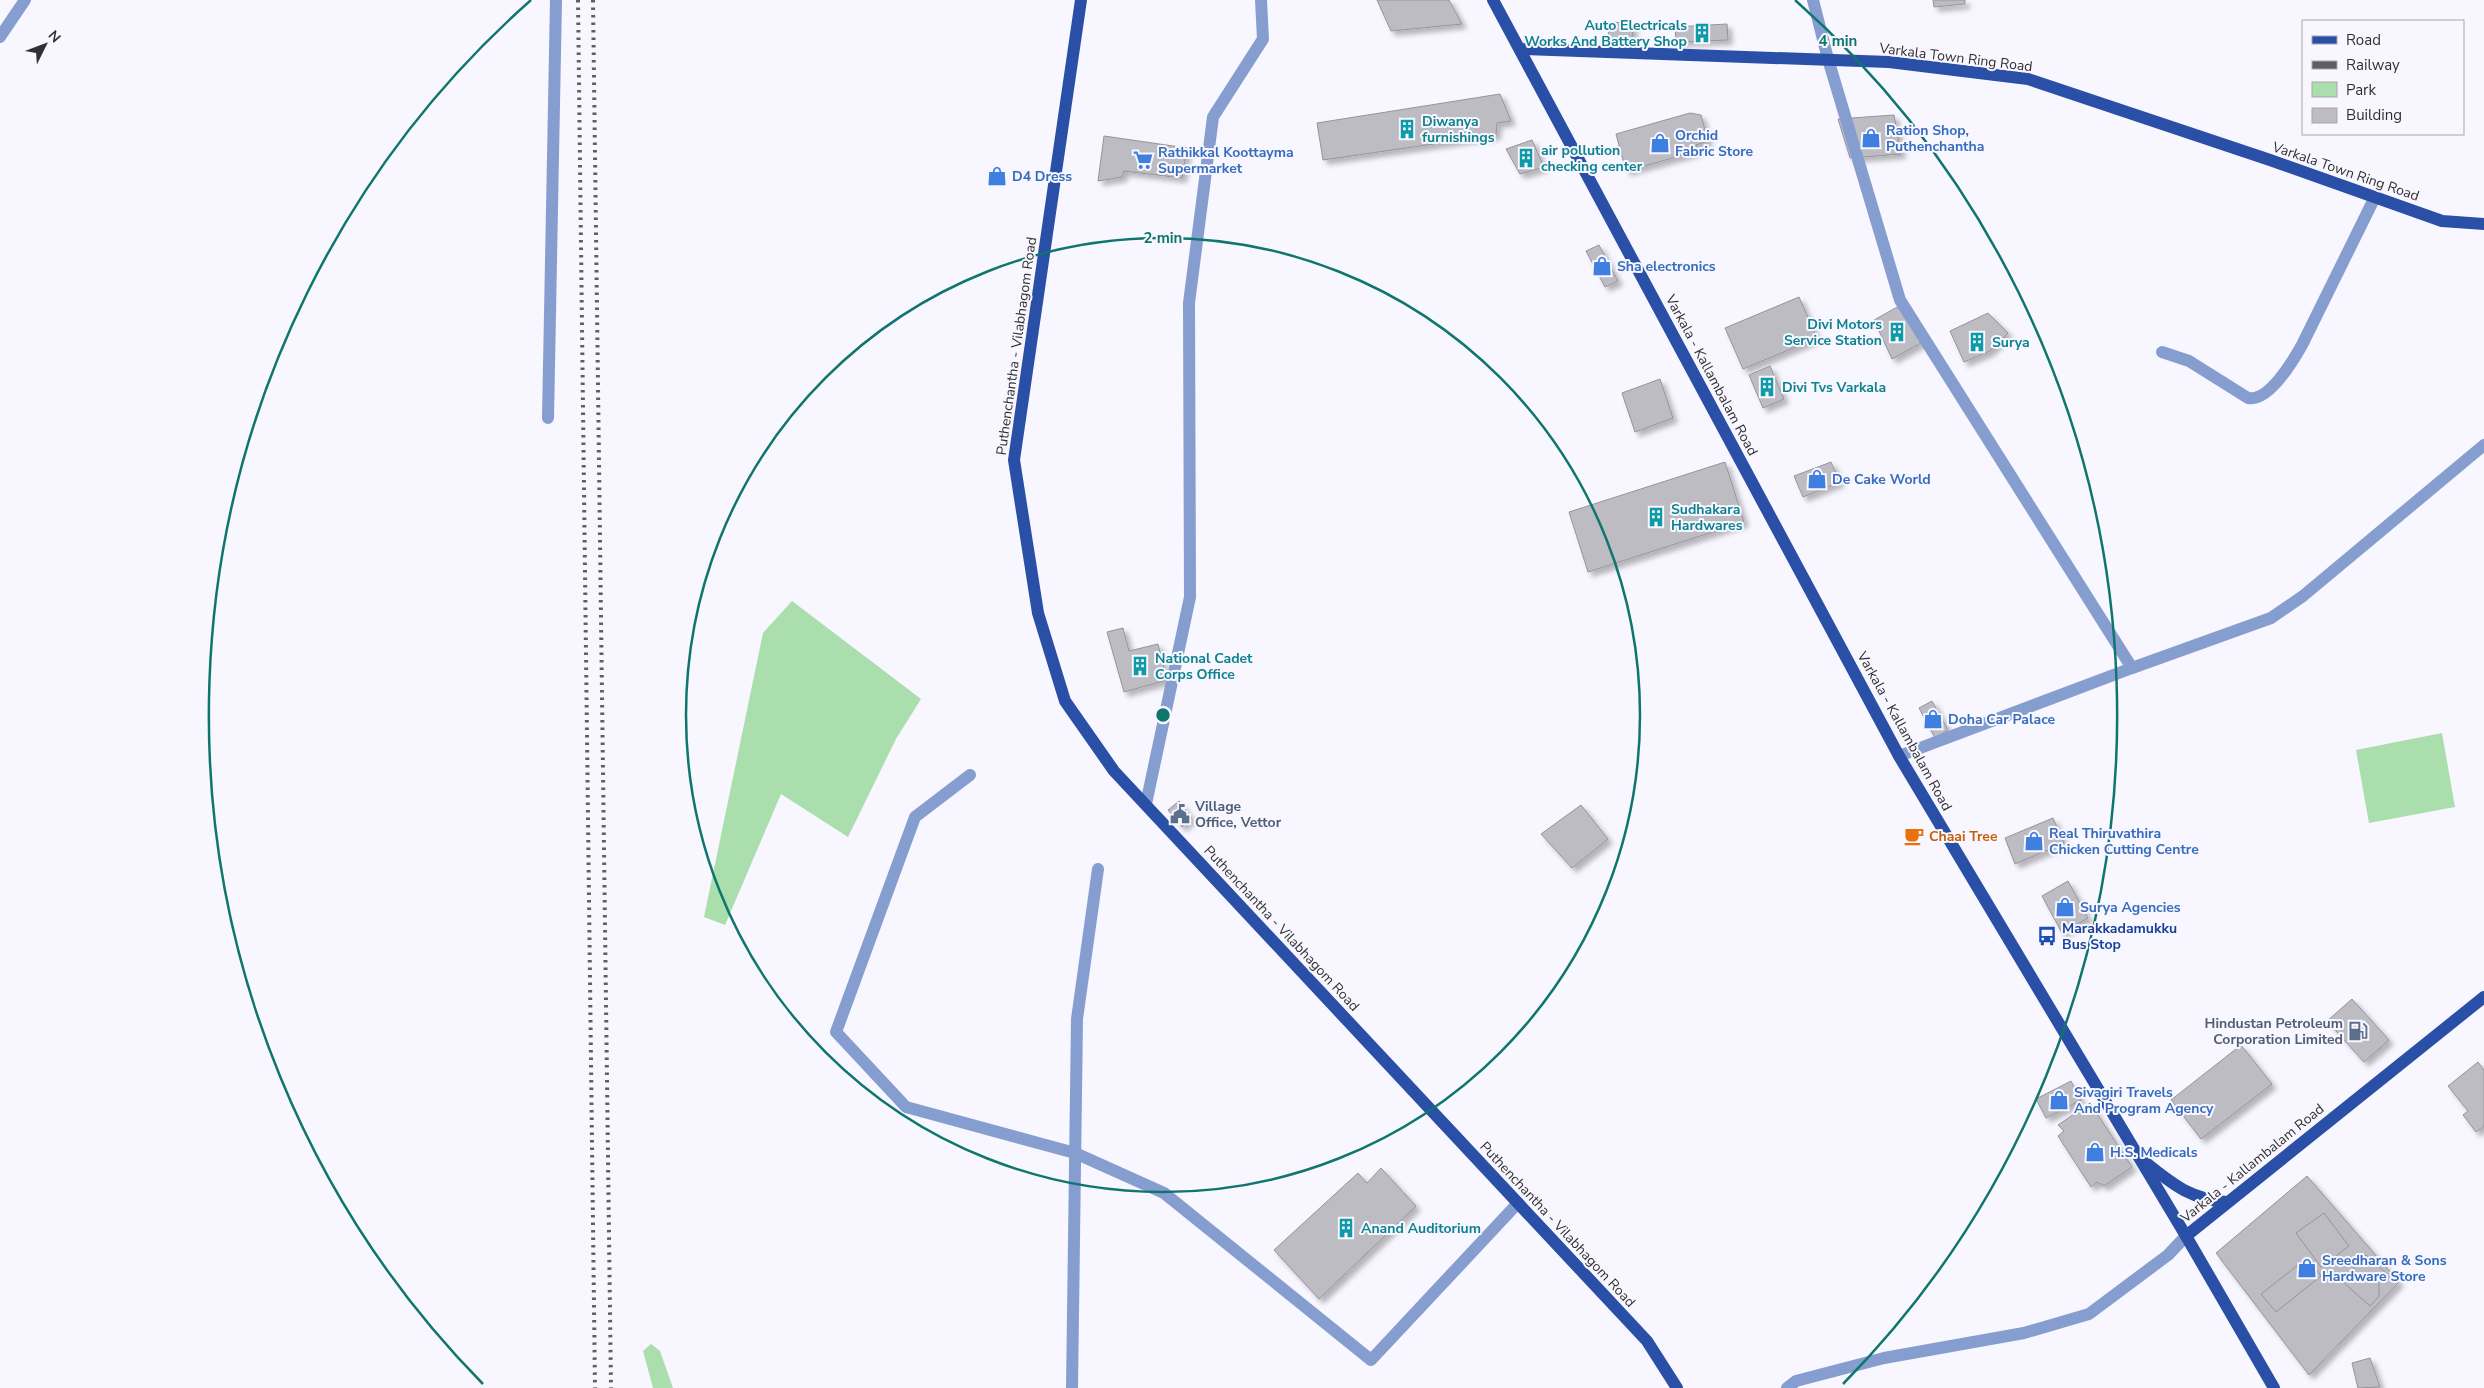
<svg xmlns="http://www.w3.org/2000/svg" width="2484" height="1388" viewBox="0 0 2484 1388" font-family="'Nunito Sans',sans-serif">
  <defs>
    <filter id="shadow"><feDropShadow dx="4.5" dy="4.5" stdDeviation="2.5" flood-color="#0004"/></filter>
  </defs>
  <rect width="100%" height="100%" fill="#f8f6fe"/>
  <!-- green -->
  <g fill="#aadead">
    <path d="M792,601l129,98 -25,40 -48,98 -67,-43 -56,131 -21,-8 59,-284z"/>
    <path d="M2442,733l13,74 -86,16 -13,-73z"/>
    <path d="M651,1344l9,7 13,37h-20l-10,-37z"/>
  </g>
  <!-- building -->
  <g fill="#bdbcc3" stroke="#95949b" filter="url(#shadow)">
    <path d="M1377,0h72l13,24 -71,7z"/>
    <path d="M1933,0h32v4l-31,3z"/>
    <path d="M1609,22l24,1 -1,17 -24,-1z"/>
    <path d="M1727,24l1,16 -52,2 -1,-15z"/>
    <path d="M1500,94l11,27 -14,2 -1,12 -173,25 -6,-37z"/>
    <path d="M1690,113l11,2 7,26 -12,4 2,6 -72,20 -10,-37z"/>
    <path d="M1894,115l7,39 -51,4 -12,-39z"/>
    <path d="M1104,136l83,12 -5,30 -58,-7 -2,6 -24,4z"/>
    <path d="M1532,140l12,27 -24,7 -14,-25z"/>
    <path d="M1599,245l19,36 -13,6 -19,-36z"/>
    <path d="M1799,297l18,41 -74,31 -18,-41z"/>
    <path d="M1899,306l22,37 -29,16 -18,-39z"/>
    <path d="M1988,313l20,20 -18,18 -26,11 -14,-31z"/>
    <path d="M1770,366l14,33 -21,9 -14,-33z"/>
    <path d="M1660,379l13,39 -38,14 -13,-39z"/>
    <path d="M1725,462l19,60 -156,50 -19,-60z"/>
    <path d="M1831,462l9,20 -37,15 -9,-21z"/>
    <path d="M1123,628l6,23 29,-7 9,36 -43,12 -17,-60z"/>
    <path d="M1932,701l16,29 -13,8 -16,-30z"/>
    <path d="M1179,801l13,17 -10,9 -14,-17z"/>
    <path d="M1581,805l27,34 -36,29 -31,-34z"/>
    <path d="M2053,818l11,25 -49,21 -10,-26z"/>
    <path d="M2068,881l20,37 -26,15 -20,-37z"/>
    <path d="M2352,999l37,41 -25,22 -37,-41z"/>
    <path d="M2241,1045l31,39 -71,55 -30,-39z"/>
    <path d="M2478,1062l6,8v56l-8,6 -13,-17 5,-4 -20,-25z"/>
    <path d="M2071,1081l10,19 -35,18 -10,-19z"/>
    <path d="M2090,1103l42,64 -28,19 -7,-4 -6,5 -33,-51 6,-5 -6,-6z"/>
    <path d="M1381,1168l35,38 -97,93 -45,-49 84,-77 9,10z"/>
    <path d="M2307,1176l92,106 -90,93 -93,-122z"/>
    <path d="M2324,1213l25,33 -28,21 -25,-34z"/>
    <path d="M2366,1255l21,19 -8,9v13l-9,10 -28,-25z"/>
    <path d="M2307,1258l14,18 -45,36 -15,-18z"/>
    <path d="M2370,1358l10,29 -22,1 -6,-25z"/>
  </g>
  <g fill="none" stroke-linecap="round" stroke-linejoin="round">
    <!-- minor -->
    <g stroke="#869ecf" stroke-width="12">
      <path d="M1813,0l15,59 72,241 232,368 -233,88"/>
      <path d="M0,37l25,-37"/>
      <path d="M2162,352l27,9 59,37c21,4 45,-37 54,-53l73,-148"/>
      <path d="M548,418l8,-418"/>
      <path d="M2132,668l139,-50 32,-22 181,-151"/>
      <path d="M970,775l-55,42 -79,215 70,75 169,46 89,40 207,167 147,-157"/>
      <path d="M1146,804l44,-207 -1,-294 24,-186 50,-78 -2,-39"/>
      <path d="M1072,1388l5,-369 21,-150"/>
      <path d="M1787,1388l9,-7 88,-23 140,-25 65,-19 79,-59 18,-19"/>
    </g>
    <!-- major -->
    <g stroke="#2a4fa6" stroke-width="12">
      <path d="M1081,0l-67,460 24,153 27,88 49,70 533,570 30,47"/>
      <path d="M1493,0l406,756 287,480 298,-239"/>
      <path d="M1521,49l368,13 139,17 242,81 172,61 42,3"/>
      <path d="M2146,1163c28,22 44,36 81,39"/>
      <path d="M2186,1236l88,152"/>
    </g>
    <!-- rail -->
    <g stroke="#5f5f63" stroke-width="4" stroke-dasharray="2.5 5" stroke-linecap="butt">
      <path d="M578,0l17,1388"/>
      <path d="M593,0l18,1388"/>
    </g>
  </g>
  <!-- distance rings -->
  <g fill="none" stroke="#0f766e" stroke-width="2.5">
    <circle cx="1163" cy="715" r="477"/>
    <path d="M483 1384A954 954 0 0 1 531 0M1795 0A954 954 0 0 1 1843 1384"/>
  </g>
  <!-- icons -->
  <defs>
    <symbol id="building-bare" viewBox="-9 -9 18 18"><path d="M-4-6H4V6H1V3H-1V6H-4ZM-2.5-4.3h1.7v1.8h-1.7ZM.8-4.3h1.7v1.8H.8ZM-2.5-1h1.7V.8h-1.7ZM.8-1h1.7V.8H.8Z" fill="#0f9aa8" stroke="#f8f6fe" stroke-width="2.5" paint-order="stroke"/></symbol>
    <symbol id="shop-bare" viewBox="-9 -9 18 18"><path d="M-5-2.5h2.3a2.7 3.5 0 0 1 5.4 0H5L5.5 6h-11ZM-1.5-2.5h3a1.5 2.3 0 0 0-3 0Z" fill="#3f7fe0" stroke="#f8f6fe" stroke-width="2.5" paint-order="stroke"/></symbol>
    <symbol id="supermarket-bare" viewBox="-9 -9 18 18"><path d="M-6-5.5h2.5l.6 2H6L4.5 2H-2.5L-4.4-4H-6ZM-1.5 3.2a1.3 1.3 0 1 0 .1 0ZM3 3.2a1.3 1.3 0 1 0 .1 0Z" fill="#3f7fe0" stroke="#f8f6fe" stroke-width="2.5" paint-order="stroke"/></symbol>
    <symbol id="civic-bare" viewBox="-9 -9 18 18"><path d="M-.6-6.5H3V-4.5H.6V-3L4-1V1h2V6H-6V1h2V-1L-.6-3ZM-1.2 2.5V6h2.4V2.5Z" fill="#5c6f8a" stroke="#f8f6fe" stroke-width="2.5" paint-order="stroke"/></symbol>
    <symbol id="cafe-bare" viewBox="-9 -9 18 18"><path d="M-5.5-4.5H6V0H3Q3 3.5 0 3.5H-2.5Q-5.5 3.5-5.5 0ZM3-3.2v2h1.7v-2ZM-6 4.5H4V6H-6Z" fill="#e8710a" stroke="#f8f6fe" stroke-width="2.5" paint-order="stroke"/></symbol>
    <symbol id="bus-bare" viewBox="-9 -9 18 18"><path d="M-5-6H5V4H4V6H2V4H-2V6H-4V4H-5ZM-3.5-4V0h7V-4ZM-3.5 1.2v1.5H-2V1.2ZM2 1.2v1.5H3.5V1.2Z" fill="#1a4fb4" stroke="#f8f6fe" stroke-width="2.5" paint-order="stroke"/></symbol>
    <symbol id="fuel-bare" viewBox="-9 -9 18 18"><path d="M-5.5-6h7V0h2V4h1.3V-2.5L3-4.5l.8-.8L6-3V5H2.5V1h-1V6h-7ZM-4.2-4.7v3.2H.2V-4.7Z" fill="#5c6f8a" stroke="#f8f6fe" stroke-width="2.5" paint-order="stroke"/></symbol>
  </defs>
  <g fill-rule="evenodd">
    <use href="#building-bare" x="1688" y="19" width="28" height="28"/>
    <use href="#building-bare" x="1393" y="115" width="28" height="28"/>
    <use href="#shop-bare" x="1857" y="124" width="28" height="28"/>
    <use href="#shop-bare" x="1646" y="129" width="28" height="28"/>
    <use href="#building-bare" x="1512" y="144" width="28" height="28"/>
    <use href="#supermarket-bare" x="1129" y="146" width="28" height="28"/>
    <use href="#shop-bare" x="983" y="162" width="28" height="28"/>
    <use href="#shop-bare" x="1588" y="252" width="28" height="28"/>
    <use href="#building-bare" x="1883" y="318" width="28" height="28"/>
    <use href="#building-bare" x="1963" y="328" width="28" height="28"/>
    <use href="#building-bare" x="1753" y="373" width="28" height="28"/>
    <use href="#shop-bare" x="1803" y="465" width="28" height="28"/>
    <use href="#building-bare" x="1642" y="503" width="28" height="28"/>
    <use href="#building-bare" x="1126" y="652" width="28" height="28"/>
    <use href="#shop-bare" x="1919" y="705" width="28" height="28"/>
    <use href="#civic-bare" x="1166" y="800" width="28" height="28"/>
    <use href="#cafe-bare" x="1900" y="822" width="28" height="28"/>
    <use href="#shop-bare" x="2020" y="827" width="28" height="28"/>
    <use href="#shop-bare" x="2051" y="893" width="28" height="28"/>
    <use href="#bus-bare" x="2033" y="922" width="28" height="28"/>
    <use href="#fuel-bare" x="2344" y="1017" width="28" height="28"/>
    <use href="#shop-bare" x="2045" y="1086" width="28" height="28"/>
    <use href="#shop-bare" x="2081" y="1138" width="28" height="28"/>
    <use href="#building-bare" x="1332" y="1214" width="28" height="28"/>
    <use href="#shop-bare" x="2293" y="1254" width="28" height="28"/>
  </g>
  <g text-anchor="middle" stroke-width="4" stroke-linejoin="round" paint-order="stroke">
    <!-- culture labels -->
    <g font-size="14" font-weight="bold" fill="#0d838f" stroke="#f8f6fe" text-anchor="start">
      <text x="1687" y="30" text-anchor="end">Auto Electricals<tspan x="1687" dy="16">Works And Battery Shop</tspan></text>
      <text x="1422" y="126">Diwanya<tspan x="1422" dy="16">furnishings</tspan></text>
      <text x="1541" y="155">air pollution<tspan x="1541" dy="16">checking center</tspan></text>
      <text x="1882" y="329" text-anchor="end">Divi Motors<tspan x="1882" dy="16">Service Station</tspan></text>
      <text x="1992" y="347">Surya</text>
      <text x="1782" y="392">Divi Tvs Varkala</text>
      <text x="1671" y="514">Sudhakara<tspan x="1671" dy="16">Hardwares</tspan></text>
      <text x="1155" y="663">National Cadet<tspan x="1155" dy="16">Corps Office</tspan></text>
      <text x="1361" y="1233">Anand Auditorium</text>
    </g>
    <!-- street labels -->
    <g font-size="14" fill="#313134" stroke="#f8f6fe">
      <text transform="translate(1956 57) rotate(7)" y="5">Varkala Town Ring Road</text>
      <text transform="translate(2346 171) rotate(19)" y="5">Varkala Town Ring Road</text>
      <text transform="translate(1016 346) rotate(-82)" y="5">Puthenchantha - Vilabhagom Road</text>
      <text transform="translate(1712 375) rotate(62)" y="5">Varkala - Kallambalam Road</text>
      <text transform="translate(1905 731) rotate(61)" y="5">Varkala - Kallambalam Road</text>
      <text transform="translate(1282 928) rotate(47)" y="5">Puthenchantha - Vilabhagom Road</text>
      <text transform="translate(2252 1163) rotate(-39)" y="5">Varkala - Kallambalam Road</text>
      <text transform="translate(1558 1224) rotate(47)" y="5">Puthenchantha - Vilabhagom Road</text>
    </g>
    <!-- shop labels -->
    <g font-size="14" font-weight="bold" fill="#366cbe" stroke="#f8f6fe" text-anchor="start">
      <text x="1886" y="135">Ration Shop,<tspan x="1886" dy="16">Puthenchantha</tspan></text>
      <text x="1675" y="140">Orchid<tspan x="1675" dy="16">Fabric Store</tspan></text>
      <text x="1158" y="157">Rathikkal Koottayma<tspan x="1158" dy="16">Supermarket</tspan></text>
      <text x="1012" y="181">D4 Dress</text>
      <text x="1617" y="271">Sha electronics</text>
      <text x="1832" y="484">De Cake World</text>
      <text x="1948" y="724">Doha Car Palace</text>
      <text x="2049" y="838">Real Thiruvathira<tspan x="2049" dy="16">Chicken Cutting Centre</tspan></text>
      <text x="2080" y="912">Surya Agencies</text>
      <text x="2074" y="1097">Sivagiri Travels<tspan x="2074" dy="16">And Program Agency</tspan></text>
      <text x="2110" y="1157">H.S. Medicals</text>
      <text x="2322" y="1265">Sreedharan &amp; Sons<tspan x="2322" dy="16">Hardware Store</tspan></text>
    </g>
    <!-- service labels -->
    <g font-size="14" font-weight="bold" fill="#4e5e75" stroke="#f8f6fe" text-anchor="start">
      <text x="1195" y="811">Village<tspan x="1195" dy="16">Office, Vettor</tspan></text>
      <text x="2343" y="1028" text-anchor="end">Hindustan Petroleum<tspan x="2343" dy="16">Corporation Limited</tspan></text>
    </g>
    <!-- food labels -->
    <g font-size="14" font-weight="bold" fill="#c56008" stroke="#f8f6fe" text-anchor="start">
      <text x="1929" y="841">Chaai Tree</text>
    </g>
    <!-- transit labels -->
    <g font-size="14" font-weight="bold" fill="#164399" stroke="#f8f6fe" text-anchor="start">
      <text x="2062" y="933">Marakkadamukku<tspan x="2062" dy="16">Bus Stop</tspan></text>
    </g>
  </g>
  <circle cx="1163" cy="715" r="8" fill="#0f766e" stroke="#f8f6fe" stroke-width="2.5"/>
  <g font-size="15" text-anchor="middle" font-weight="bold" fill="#0f766e" stroke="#f8f6fe" stroke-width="4" stroke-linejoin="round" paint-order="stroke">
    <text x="1838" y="46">4 min</text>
    <text x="1163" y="243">2 min</text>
  </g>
  <!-- legend -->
  <rect x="2302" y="20" width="162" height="115" fill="#f8f6fe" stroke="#a8a7ad"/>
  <rect x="2312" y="36" width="25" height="8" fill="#2a4fa6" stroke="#a8a7ad"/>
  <text x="2346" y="45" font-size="15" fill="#313134">Road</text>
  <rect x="2312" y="61" width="25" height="8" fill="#5f5f63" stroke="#a8a7ad"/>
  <text x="2346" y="70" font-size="15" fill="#313134">Railway</text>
  <rect x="2312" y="82" width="25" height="15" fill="#aadead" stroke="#a8a7ad"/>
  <text x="2346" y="95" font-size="15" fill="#313134">Park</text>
  <rect x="2312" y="108" width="25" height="15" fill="#bdbcc3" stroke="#a8a7ad"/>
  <text x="2346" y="120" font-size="15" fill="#313134">Building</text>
  <!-- north arrow -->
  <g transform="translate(45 45) rotate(48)" stroke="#f8f6fe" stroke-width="4" paint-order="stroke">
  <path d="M0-4L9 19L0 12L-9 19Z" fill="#313134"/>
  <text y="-8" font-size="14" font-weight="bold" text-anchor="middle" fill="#313134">N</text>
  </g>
</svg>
